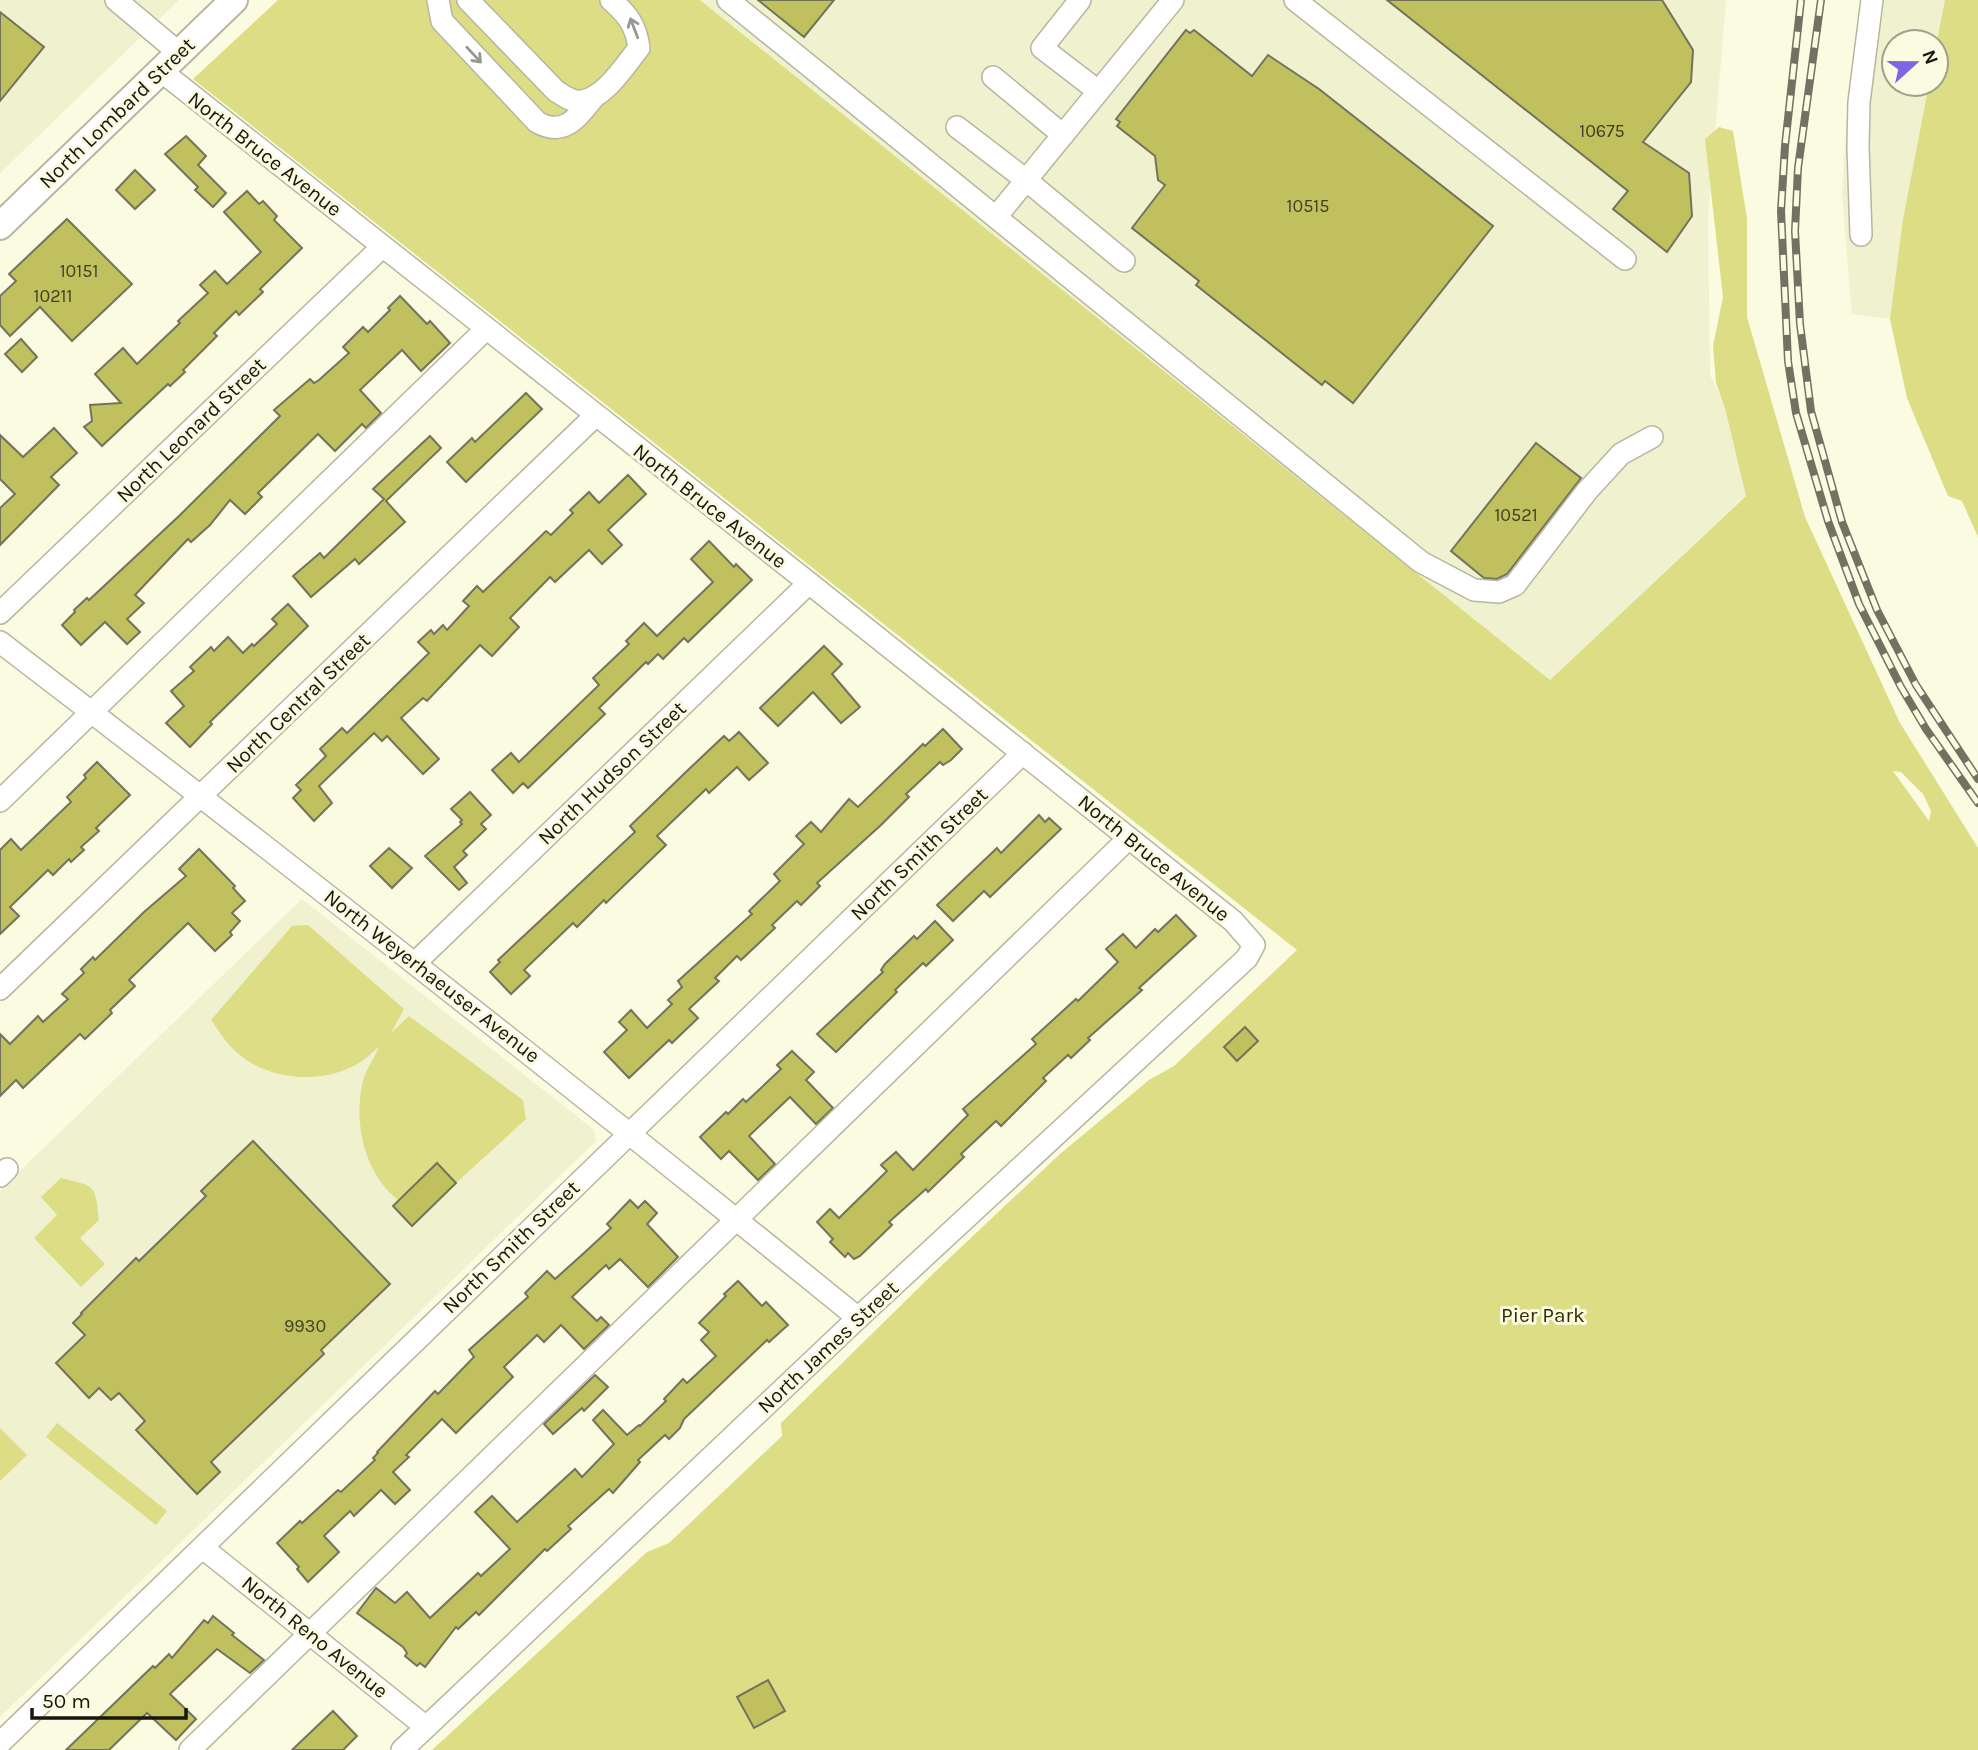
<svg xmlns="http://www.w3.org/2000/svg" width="1978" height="1750" viewBox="0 0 1978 1750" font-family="Karla,sans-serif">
  <rect width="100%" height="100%" fill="#fafbe1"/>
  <!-- built -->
  <g fill="#f0f1cf">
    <path d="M0,0h179l-179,173z"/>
    <path d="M700,0h1026l-18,216 2,159 51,106 -211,199z"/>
    <path d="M1862,0h83l-9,45v-3h-42v42h35l-26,135 -13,100 -38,-5 -10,-119 7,-112z"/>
    <path d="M302,899l292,231 2,11 -596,576v-527z"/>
  </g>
  <!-- green -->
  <g fill="#dcdd85" fill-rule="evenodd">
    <path d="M278,0h422l850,680 196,-184 -21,-88 -9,-25 -3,-37 10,-49 -18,-158 14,-12 14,4 14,88v98l58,200 95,206 78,125v902h-1546l215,-198 22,-9 113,-107 -1,-13 158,-155 121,-114 89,-74 25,-14 123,-116 -1104,-871zM1893,771l8,1 22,22 8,17 -2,10z"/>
    <path d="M1945,0h33v537l-16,-36 -14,-5 -41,-98 -17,-79 13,-100 26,-135h7v-39z"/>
    <path d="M308,925l96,84 -13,24 18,-17 114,84 3,19 -70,64 -19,-20 -39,37c-34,-27 -45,-78 -35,-119 3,-11 11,-23 16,-34 -6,4 -11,10 -17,14 -38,26 -100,20 -132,-15 -7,-8 -13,-18 -19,-26l81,-94z"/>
    <path d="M61,1178c35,9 34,5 38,42l-19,18 25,26 -24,23 -47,-49 23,-23 -16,-18z"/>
    <path d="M57,1423l110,88 -11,14 -110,-88z"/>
    <path d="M0,1428l27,27 -27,26z"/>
  </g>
  <!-- building -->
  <g fill="#c0c05e" stroke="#73735c" stroke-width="2">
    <path d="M758,0h76l-30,37z"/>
    <path d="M1387,0h275l31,50 -2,32 -48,60 46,31 3,43 -25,36 -54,-43 15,-18z"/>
    <path d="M0,12l44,35 -44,54z"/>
    <path d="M1186,30l4,3 4,-3 58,46 16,-21 51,34 174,137 -140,177 -28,-22 -3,4 -126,-100 3,-4 -67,-53 33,-43 -7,-5 -3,-24 -38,-30 3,-4 -4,-3z"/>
    <path d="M186,136l20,20 -8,9 28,28 -13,14 -18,-17 3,-3 -33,-33z"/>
    <path d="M135,170l20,20 -20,19 -19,-19z"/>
    <path d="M247,191l12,13 4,-3 14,15 -3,4 28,28 -42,41 3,3 -24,23 -3,-4 -22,22 3,3 -34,34 2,2 -15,14 -2,-2 -66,62 -18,-19 8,-6 -2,-16 31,-2 -26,-29 28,-26 14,16 43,-41 -2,-2 30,-28 -8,-8 15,-14 12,13 34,-32 -37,-40z"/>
    <path d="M67,219l65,65 -60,57 -32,-34 -30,29 -10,-11v-29l16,-15 -7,-7z"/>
    <path d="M400,296l27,28 3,-3 20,22 -29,28 -19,-21 -42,40 21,23 -15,15 -4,-4 -27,27 -17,-17 -60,59 4,4 -17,17 -15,-14 -20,25 -19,17 -3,-3 -53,56 9,8 -17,16 13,13 -13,12 -22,-22 -24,23 -19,-20 13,-13 -1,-2 13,-12 2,2 90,-84 101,-100 -6,-6 36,-31 4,4 5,-3 30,-27 -6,-6 20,-20 5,5 22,-22 -2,-2z"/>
    <path d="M21,339l16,18 -15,15 -17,-18z"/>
    <path d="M526,393l16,16 -76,73 -19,-20 25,-24 3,4z"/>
    <path d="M54,428l23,25 -26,24 8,8 -59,60v-37l15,-14 -15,-15v-44l23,22z"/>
    <path d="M430,436l11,12 -55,53 19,21 -46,42 -4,-5 -44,38 -18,-21 27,-23 4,5 60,-59 -11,-10z"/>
    <path d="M1536,443l45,35 -74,96 -10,5 -13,-1 -33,-27z"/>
    <path d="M628,475l18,19 -38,36 14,15 -20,19 -13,-14 -34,32 -5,-5 -40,41 9,9 -27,29 -12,-11 -53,56 -4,-3 -22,20 38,41 -16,15 -36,-38 -5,5 -8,-8 -55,53 13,17 -18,18 -21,-23 8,-8 -5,-5 30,-29 -6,-7 22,-21 5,5 82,-80 -11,-11 13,-12 3,4 9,-9 4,5 22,-24 -6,-5 14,-15 6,6 63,-61 5,4 22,-22 -3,-3 19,-18 10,11z"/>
    <path d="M709,541l25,26 2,-3 16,16 -64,62 -4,-4 -21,21 -5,-5 -10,10 -2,-2 -47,46 6,6 -77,74 -5,-5 -10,10 -21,-23 19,-17 8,9 80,-77 -6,-7 36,-34 -3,-3 18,-18 13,13 56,-54 -22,-23z"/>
    <path d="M288,604l20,22 -98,96 2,2 -22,23 -24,-24 18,-17 -13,-15 23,-20 -4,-4 21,-20 3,4 14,-14 15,16 9,-9 2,2 23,-22 -5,-5z"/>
    <path d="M824,646l18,18 -10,10 28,33 -19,16 -28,-31 -35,34 -18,-18z"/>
    <path d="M943,729l19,20 -11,11 -8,5 -3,-3 -34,32 3,3 -28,28 -64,58 3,3 -19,19 -4,-4 -25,24 3,3 -34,32 -4,-4 -22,22 4,3 -30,28 9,9 -26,25 -3,-3 -40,38 -25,-26 23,-22 -8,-8 12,-12 16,18 25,-24 -4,-4 14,-13 -4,-6 74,-67 -3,-3 31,-30 -6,-7 30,-30 -8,-8 15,-14 10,10 28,-33 9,8 65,-63 2,2z"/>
    <path d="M739,732l29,31 -19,17 -12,-13 -28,26 -3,-4 -49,47 9,9 -60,58 -2,-3 -27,27 -4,-4 -49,47 6,6 -19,18 -21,-22 10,-10 -2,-2 137,-128 -5,-6 58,-56 36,-34 5,5z"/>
    <path d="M97,762l33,33 -34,33 3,3 -18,16 3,3 -13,12 -2,-3 -16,16 -5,-5 -38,37 9,9 -19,18v-84l11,-11 10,11 50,-48 -4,-5 19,-19 -2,-3z"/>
    <path d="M470,792l21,23 -10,9 5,5 -23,22 4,4 -13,12 13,16 -8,7 -34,-34 37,-32 -2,-2 2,-2 -11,-11z"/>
    <path d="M1039,815l6,7 4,-4 12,11 -71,68 -6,-6 -31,30 -16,-16 60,-57 4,5z"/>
    <path d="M389,848l23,20 -20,20 -22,-22z"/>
    <path d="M199,849l36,37 -2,2 12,13 -13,12 8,8 -10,11 2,3 -17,16 -27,-28 -59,57 6,6 -25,24 2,3 -27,26 -5,-5 -57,54 -7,-8 -16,16v-62l10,10 28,-28 5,6 25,-23 -6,-5 22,-21 -3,-4 12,-12 2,3 49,-48 42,-36 -7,-7z"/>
    <path d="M1176,915l20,21 -57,52 3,2 -54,48 2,2 -19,18 -3,-3 -25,23 3,3 -45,45 -5,-5 -35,33 3,3 -36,35 -2,-3 -37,33 3,3 -32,31 -6,3 -6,-6 -3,4 -15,-15 3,-3 -16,-17 13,-13 9,9 48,-47 -6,-6 15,-13 17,18 55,-55 -5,-6 73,-65 -4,-5 44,-40 2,2 40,-39 -12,-13 17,-15 13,14 19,-19 3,3z"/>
    <path d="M935,921l18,19 -27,26 -3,-3 -28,27 2,2 -61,60 -19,-18 66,-62 -2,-2 4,-6 29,-28 3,3z"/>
    <path d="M1245,1027l13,14 -21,20 -13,-14z"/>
    <path d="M792,1051l22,21 -8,8 27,28 -17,16 -26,-27 -41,39 26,28 -17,16 -29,-29 -8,8 -21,-22 26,-25 2,2 15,-15 3,3 35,-33 -4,-4z"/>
    <path d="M253,1141l137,143 -69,66 3,4 -113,108 9,10 -23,22 -61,-64 9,-9 -26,-28 -8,7 -12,-12 -10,10 -33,-35 29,-28 -12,-12 9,-9 -1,-1 55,-55 3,3 67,-65 -5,-5z"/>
    <path d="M437,1163l19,20 -44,43 -19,-20z"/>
    <path d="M630,1200l8,8 7,-7 12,12 -10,11 31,33 -30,30 -28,-28 -11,10 -3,-4 -34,32 25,24 4,-4 8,8 -25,24 -23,-24 -17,17 -7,-7 -33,32 9,10 -57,56 -14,-14 -36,36 3,2 -16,15 17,18 -15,14 -14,-14 -27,26 -4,-5 -26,25 15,16 -31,30 -11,-13 2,-2 -22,-24 23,-22 2,2 36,-33 3,2 34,-32 -2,-2 5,-5 -1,-1 58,-61 3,3 36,-37 -5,-7 59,-53 -3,-4 22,-22 8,8 29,-26 27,-25 -4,-4z"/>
    <path d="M738,1281l24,25 4,-4 22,23 -19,17 -2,-2 -83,79 -4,9 -11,11 -4,-4 -27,25 2,2 -27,31 -4,-4 -41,37 3,3 -24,22 -2,-2 -66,66 -3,-3 -18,17 -2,-2 -31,40 -5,-4 -3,3 -12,-10 2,-3 -4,-6 -46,-34 19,-25 19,15 12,-11 23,26 48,-45 3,3 29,-27 -35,-37 17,-16 25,26 58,-53 7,8 32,-33 -21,-24 10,-10 24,25 12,-10 1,1 26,-25 -2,-2 19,-20 4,4 29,-27 -15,-16 8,-8 -10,-9 27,-27 -2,-2z"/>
    <path d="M595,1375l13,12 -24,24 -2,-3 -29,26 -9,-10z"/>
    <path d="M213,1616l21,17 -2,2 32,25 -14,13 -33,-24 -47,45 26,25 -20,21 -29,-27 -38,37h-43l87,-84 2,2 14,-14 3,4 32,-38 4,3z"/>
    <path d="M768,1680l17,31 -31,17 -17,-31z"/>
    <path d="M333,1711l24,25 -14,14h-51z"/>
  </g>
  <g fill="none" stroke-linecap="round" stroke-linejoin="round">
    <defs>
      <g id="minor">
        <path d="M116,0l63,53"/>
        <path d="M438,0l4,21 95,101c28,16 41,-6 58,-26"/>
        <path d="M468,0l88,91c8,5 17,12 26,10 23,-3 44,-37 57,-53 -3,-23 -12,-34 -28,-48"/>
        <path d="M728,0l693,562 53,28 25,2 16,-7 72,-94 34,-37 31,-17"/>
        <path d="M1080,0l-38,48 56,43"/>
        <path d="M1295,0l330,259"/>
        <path d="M161,71l648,512 424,338 21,24 -7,13 -389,360 -456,432"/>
        <path d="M993,77l70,58"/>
        <path d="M957,127l69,53 98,81"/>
        <path d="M996,217l177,-217"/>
        <path d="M1861,235l-3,-88 1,-45 13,-102"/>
        <path d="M0,613l382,-366"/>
        <path d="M0,642c289,221 575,446 858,676"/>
        <path d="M0,801l486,-472"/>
        <path d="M415,963l394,-380"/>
        <path d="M0,989l595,-573"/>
        <path d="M0,1176l7,-7"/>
        <path d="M203,1548l223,179"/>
        <path d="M0,1743l1023,-990"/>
        <path d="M190,1750l939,-912"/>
      </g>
      <path id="major" d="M0,226l234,-226"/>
    </defs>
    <!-- minor casing -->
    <use href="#minor" stroke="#b6b79e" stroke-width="24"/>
    <!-- major casing -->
    <use href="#major" stroke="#b6b79e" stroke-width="30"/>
    <!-- minor -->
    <use href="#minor" stroke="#fff" stroke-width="21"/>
    <!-- major -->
    <use href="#major" stroke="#fff" stroke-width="26"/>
    <defs>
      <g id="rail">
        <path d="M1801,0l-16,146 -4,65 7,150 8,52 32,108 31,83 42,83 25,42 52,74"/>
        <path d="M1821,0l-23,168 -3,63 5,93 11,87 31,111 35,88 39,75 62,94"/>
      </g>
    </defs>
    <!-- rail casing -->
    <use href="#rail" stroke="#717262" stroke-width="8"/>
    <!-- rail -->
    <use href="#rail" stroke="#fafbe1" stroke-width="5" stroke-dasharray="16" stroke-linecap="butt"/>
  </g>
  <!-- one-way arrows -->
  <defs><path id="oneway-shaft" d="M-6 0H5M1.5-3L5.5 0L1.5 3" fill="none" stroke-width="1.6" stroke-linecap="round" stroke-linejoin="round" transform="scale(1.75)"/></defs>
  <g stroke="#979793">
    <use href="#oneway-shaft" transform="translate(634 28) rotate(-111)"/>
    <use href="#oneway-shaft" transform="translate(474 55) rotate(47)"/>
  </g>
  <g text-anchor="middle" stroke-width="6" stroke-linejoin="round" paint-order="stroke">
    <!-- number labels -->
    <g font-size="18" fill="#414122">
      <text x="1602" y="137">10675</text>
      <text x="1308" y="212">10515</text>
      <text x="79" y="277">10151</text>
      <text x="53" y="302">10211</text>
      <text x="1516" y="521">10521</text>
      <text x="305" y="1332">9930</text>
    </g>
    <!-- street labels -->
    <g font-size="21" fill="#17170e" stroke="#fafbe1">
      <text transform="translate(117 113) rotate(-44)" y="7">North Lombard Street</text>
      <text transform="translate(265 154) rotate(38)" y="7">North Bruce Avenue</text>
      <text transform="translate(191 430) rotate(-44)" y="7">North Leonard Street</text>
      <text transform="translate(710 506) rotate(38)" y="7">North Bruce Avenue</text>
      <text transform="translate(298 703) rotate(-44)" y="7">North Central Street</text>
      <text transform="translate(612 773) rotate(-44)" y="7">North Hudson Street</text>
      <text transform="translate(919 854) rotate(-44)" y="7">North Smith Street</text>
      <text transform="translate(1154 858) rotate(39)" y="7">North Bruce Avenue</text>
      <text transform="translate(432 976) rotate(38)" y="7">North Weyerhaeuser Avenue</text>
      <text transform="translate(511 1247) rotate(-44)" y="7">North Smith Street</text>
      <text transform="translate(828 1347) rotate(-43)" y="7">North James Street</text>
      <text transform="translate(315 1637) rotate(39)" y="7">North Reno Avenue</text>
    </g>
    <!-- park labels -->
    <g font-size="21" fill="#303004" stroke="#fafbe1">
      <text x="1543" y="1322">Pier Park</text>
    </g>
  </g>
  <!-- north arrow -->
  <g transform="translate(1915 63) rotate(69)"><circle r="33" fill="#fafbe1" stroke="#9fa08d" stroke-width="2"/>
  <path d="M0-5L12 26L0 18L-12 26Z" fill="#7f66e1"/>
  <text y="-10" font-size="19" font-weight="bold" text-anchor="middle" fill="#17170e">N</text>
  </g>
  <!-- scale -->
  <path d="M32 1708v10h154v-10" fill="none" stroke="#17170e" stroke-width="3.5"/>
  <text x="42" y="1708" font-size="21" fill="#17170e" stroke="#fafbe1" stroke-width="5" paint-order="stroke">50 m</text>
</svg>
